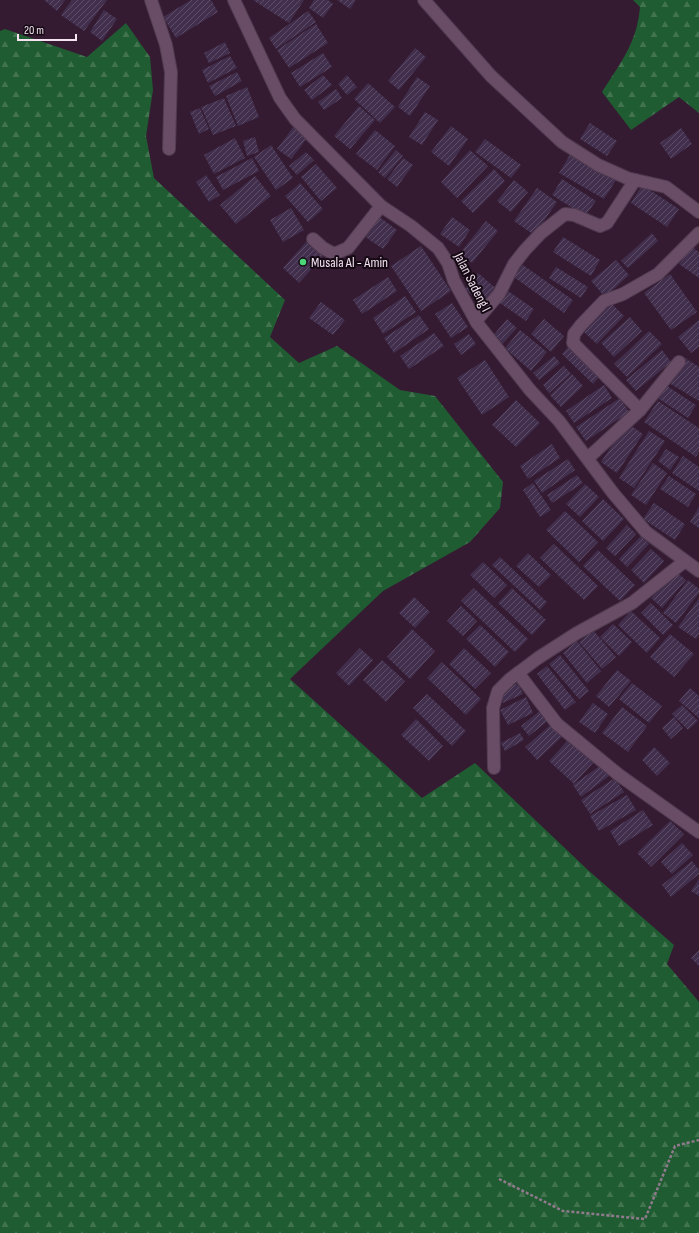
<svg xmlns="http://www.w3.org/2000/svg" width="699" height="1233" viewBox="0 0 699 1233" font-family="'Sofia Sans Condensed',sans-serif">
  <defs>
    <pattern id="forest-firs" width="22" height="20" patternUnits="userSpaceOnUse"><rect width="22" height="20" fill="#205c31"/><path d="M5 1l3.5 6h-7zM16 11l3.5 6h-7z" fill="#41734f"/></pattern>
    <pattern id="building-hatch" width="6" height="6" patternUnits="userSpaceOnUse"><rect width="6" height="6" fill="#412f4d"/><path d="M-1 1l2-2M0 6l6-6M5 7l2-2" fill="none" stroke="#5d4d67"/></pattern>
  </defs>
  <rect width="100%" height="100%" fill="#341b32"/>
  <!-- forest -->
  <g fill="url(#forest-firs)">
    <path d="M633,0h66v113l-20,-16 -48,33 -29,-38c19,-30 35,-49 38,-85z"/>
    <path d="M126,23l24,34 3,33 -7,46 8,42 131,122 -15,37 29,26 38,-17 63,44 35,6 68,86 -3,26 -30,34 -87,49 -93,88 132,119 53,-35 114,108 85,74 -7,19 32,38v231h-699v-1202l5,-2 82,28z"/>
  </g>
  <!-- building -->
  <g fill="url(#building-hatch)">
    <path d="M44,0h21l-8,11z"/>
    <path d="M72,0h35l-23,31 -23,-16z"/>
    <path d="M191,0h20l7,12 -42,26 -13,-21z"/>
    <path d="M253,0h51l-15,23z"/>
    <path d="M314,0h14l5,4 -10,14 -14,-10z"/>
    <path d="M337,0h19l-6,9z"/>
    <path d="M104,10l13,9 -15,22 -12,-9z"/>
    <path d="M308,11l8,11 -40,27 -7,-11z"/>
    <path d="M316,24l12,19 -39,25 -12,-18z"/>
    <path d="M225,42l5,11 -21,10 -5,-10z"/>
    <path d="M415,48l11,9 -27,33 -11,-9z"/>
    <path d="M323,53l9,14 -32,20 -9,-14z"/>
    <path d="M230,56l7,12 -29,15 -6,-13z"/>
    <path d="M237,72l5,9 -27,15 -6,-10z"/>
    <path d="M323,75l9,10 -20,15 -8,-10z"/>
    <path d="M347,75l10,12 -10,8 -9,-11z"/>
    <path d="M417,77l13,9 -20,30 -12,-9z"/>
    <path d="M368,83l27,24 -15,16 -26,-24z"/>
    <path d="M247,87l12,30 -21,9 -12,-30z"/>
    <path d="M336,89l6,9 -18,12 -6,-8z"/>
    <path d="M224,98l12,28 -23,9 -12,-28z"/>
    <path d="M359,106l16,14 -25,29 -16,-13z"/>
    <path d="M200,108l9,21 -10,5 -9,-22z"/>
    <path d="M425,112l13,8 -16,25 -13,-8z"/>
    <path d="M590,123l27,18 -10,15 -27,-17z"/>
    <path d="M294,126l14,11 -17,22 -14,-10z"/>
    <path d="M451,126l17,13 -19,27 -18,-14z"/>
    <path d="M681,128l11,16 -21,15 -11,-16z"/>
    <path d="M375,130l20,16 -18,24 -21,-16z"/>
    <path d="M255,137l4,15 -12,4 -4,-15z"/>
    <path d="M235,138l10,20 -31,16 -10,-19z"/>
    <path d="M485,139l36,26 -10,13 -36,-26z"/>
    <path d="M271,145l22,33 -17,12 -22,-33z"/>
    <path d="M396,150l7,6 -18,22 -7,-6z"/>
    <path d="M470,150l18,16 -31,32 -16,-16z"/>
    <path d="M306,152l8,8 -17,15 -8,-9z"/>
    <path d="M571,153l45,27 -12,19 -45,-26z"/>
    <path d="M252,158l7,13 -36,19 -7,-13z"/>
    <path d="M403,158l10,7 -16,22 -10,-8z"/>
    <path d="M316,164l21,24 -16,13 -20,-24z"/>
    <path d="M494,169l11,12 -32,32 -12,-12z"/>
    <path d="M206,175l14,20 -11,7 -13,-20z"/>
    <path d="M255,176l16,20 -35,28 -16,-19z"/>
    <path d="M562,179l34,22 -11,15 -33,-21z"/>
    <path d="M514,180l14,12 -17,20 -14,-11z"/>
    <path d="M300,183l23,26 -15,13 -23,-26z"/>
    <path d="M642,185l37,24 -12,18 -36,-24z"/>
    <path d="M537,188l20,14 -23,33 -20,-14z"/>
    <path d="M291,208l13,22 -21,12 -13,-22z"/>
    <path d="M378,216l19,14 -14,19 -19,-13z"/>
    <path d="M452,217l18,13 -11,17 -19,-13z"/>
    <path d="M486,221l12,10 -26,32 -12,-10z"/>
    <path d="M652,233l6,8 -30,27 -7,-7z"/>
    <path d="M563,237l37,23 -9,16 -38,-24z"/>
    <path d="M307,241l16,15 -24,27 -16,-15z"/>
    <path d="M421,246l30,45 -30,20 -30,-45z"/>
    <path d="M692,247l7,5v26l-20,-14z"/>
    <path d="M616,260l13,15 -24,22 -14,-16z"/>
    <path d="M520,263l53,37 -9,13 -53,-38z"/>
    <path d="M556,267l32,20 -7,11 -32,-20z"/>
    <path d="M478,273l21,18 -14,15 -20,-17z"/>
    <path d="M670,274l27,38 -26,18 -27,-37z"/>
    <path d="M388,277l9,14 -35,23 -9,-14z"/>
    <path d="M505,289l29,20 -8,12 -29,-20z"/>
    <path d="M405,296l11,16 -33,22 -10,-16z"/>
    <path d="M321,302l24,18 -12,15 -24,-17z"/>
    <path d="M610,302l14,14 -27,28 -14,-13z"/>
    <path d="M452,303l16,24 -17,11 -16,-24z"/>
    <path d="M419,315l10,14 -35,24 -10,-15z"/>
    <path d="M630,317l12,14 -28,26 -13,-14z"/>
    <path d="M507,319l10,9 -16,17 -9,-8z"/>
    <path d="M544,319l20,17 -13,16 -20,-18z"/>
    <path d="M699,320v27l-8,6 -13,-16z"/>
    <path d="M520,330l27,22 -16,19 -26,-23z"/>
    <path d="M649,331l13,13 -35,33 -13,-13z"/>
    <path d="M434,333l10,13 -35,23 -9,-13z"/>
    <path d="M469,334l7,10 -15,11 -7,-11z"/>
    <path d="M570,345l31,30 -8,9 -31,-30z"/>
    <path d="M662,350l9,12 -35,29 -10,-11z"/>
    <path d="M554,356l6,7 -21,17 -6,-7z"/>
    <path d="M685,358l14,9v34l-30,-18z"/>
    <path d="M485,360l24,37 -27,18 -25,-37z"/>
    <path d="M564,366l7,8 -22,19 -6,-8z"/>
    <path d="M572,374l11,12 -22,21 -11,-12z"/>
    <path d="M664,384l32,21 -8,13 -32,-21z"/>
    <path d="M604,385l8,13 -38,25 -8,-12z"/>
    <path d="M620,398l9,14 -43,29 -10,-14z"/>
    <path d="M516,400l24,23 -24,24 -24,-22z"/>
    <path d="M658,401l41,27v24l-3,5 -52,-35z"/>
    <path d="M627,423l16,11 -26,39 -16,-11z"/>
    <path d="M649,431l16,10 -31,47 -15,-10z"/>
    <path d="M552,444l8,14 -32,21 -8,-13z"/>
    <path d="M666,449l13,8 -9,13 -12,-9z"/>
    <path d="M683,456l16,11v24l-27,-18z"/>
    <path d="M568,459l7,11 -33,23 -8,-12z"/>
    <path d="M653,463l14,10 -21,32 -15,-10z"/>
    <path d="M577,475l6,8 -31,20 -5,-8z"/>
    <path d="M669,476l27,18 -8,13 -28,-18z"/>
    <path d="M533,483l18,27 -11,7 -17,-27z"/>
    <path d="M585,484l14,13 -19,20 -14,-13z"/>
    <path d="M603,499l21,20 -21,22 -21,-20z"/>
    <path d="M654,503l31,21 -10,16 -32,-21z"/>
    <path d="M699,507v21l-9,-6z"/>
    <path d="M565,511l33,31 -19,20 -33,-32z"/>
    <path d="M627,525l9,9 -21,22 -9,-8z"/>
    <path d="M641,536l8,8 -22,23 -8,-8z"/>
    <path d="M554,544l44,42 -14,14 -44,-42z"/>
    <path d="M651,549l13,12 -20,22 -13,-13z"/>
    <path d="M598,550l37,35 -15,16 -37,-35z"/>
    <path d="M528,553l23,22 -12,12 -23,-21z"/>
    <path d="M500,557l47,45 -7,8 -48,-45z"/>
    <path d="M483,562l24,23 -13,13 -24,-23z"/>
    <path d="M675,571l11,9 -24,28 -11,-10z"/>
    <path d="M688,580l11,9v4l-23,30 -13,-10z"/>
    <path d="M474,588l54,51 -13,13 -54,-51z"/>
    <path d="M512,588l34,32 -14,15 -34,-32z"/>
    <path d="M414,597l16,15 -15,16 -16,-15z"/>
    <path d="M699,598v36l-3,5 -18,-12z"/>
    <path d="M651,603l22,22 -10,10 -22,-22z"/>
    <path d="M461,606l16,15 -14,15 -16,-15z"/>
    <path d="M631,611l29,27 -13,15 -29,-28z"/>
    <path d="M613,624l19,18 -13,14 -19,-19z"/>
    <path d="M480,625l29,27 -14,15 -29,-28z"/>
    <path d="M412,629l23,22 -25,28 -23,-22z"/>
    <path d="M593,630l23,27 -14,12 -23,-27z"/>
    <path d="M670,634l24,20 -20,23 -24,-20z"/>
    <path d="M577,641l24,30 -14,12 -24,-30z"/>
    <path d="M360,648l13,12 -24,26 -13,-13z"/>
    <path d="M464,648l27,25 -16,16 -26,-25z"/>
    <path d="M560,655l29,36 -10,8 -30,-35z"/>
    <path d="M382,660l23,21 -19,21 -23,-22z"/>
    <path d="M442,662l39,37 -15,16 -39,-37z"/>
    <path d="M547,666l29,36 -11,8 -28,-36z"/>
    <path d="M617,670l14,11 -22,26 -13,-11z"/>
    <path d="M518,683l5,11 -20,9 -4,-10z"/>
    <path d="M632,683l30,23 -13,17 -30,-24z"/>
    <path d="M690,688l9,8v22l-20,-17z"/>
    <path d="M427,694l39,37 -14,15 -39,-38z"/>
    <path d="M526,697l7,16 -25,12 -8,-15z"/>
    <path d="M593,703l15,11 -13,19 -16,-11z"/>
    <path d="M682,705l16,16 -10,9 -16,-16z"/>
    <path d="M622,707l25,19 -19,26 -26,-19z"/>
    <path d="M541,710l8,10 -20,16 -8,-10z"/>
    <path d="M674,717l9,11 -12,11 -9,-11z"/>
    <path d="M416,719l27,27 -14,15 -28,-26z"/>
    <path d="M554,722l11,12 -28,26 -12,-13z"/>
    <path d="M520,733l4,7 -19,11 -4,-8z"/>
    <path d="M569,739l25,23 -20,22 -25,-23z"/>
    <path d="M654,747l16,16 -13,13 -15,-16z"/>
    <path d="M601,765l8,11 -28,21 -8,-12z"/>
    <path d="M615,778l9,14 -34,22 -9,-14z"/>
    <path d="M627,795l9,15 -37,21 -9,-15z"/>
    <path d="M643,810l10,15 -34,21 -9,-15z"/>
    <path d="M670,821l14,13 -33,33 -14,-14z"/>
    <path d="M682,843l11,12 -21,19 -11,-12z"/>
    <path d="M692,861l7,9v4l-28,23 -9,-12z"/>
    <path d="M699,879v17l-8,-5z"/>
    <path d="M699,950v16l-8,-8z"/>
  </g>
  <g fill="none" stroke-linecap="round" stroke-linejoin="round">
    <defs>
      <g id="minor">
        <path d="M151,0l15,45 5,27 -2,77"/>
        <path d="M234,0l46,98 15,21 86,87 30,20 27,22 10,15 6,18 23,42 53,67 29,31 54,72 33,39 53,39"/>
        <path d="M424,0l67,76 71,66 36,23 29,13 39,9 33,25"/>
        <path d="M313,239l10,9 11,6 14,-6 33,-42"/>
        <path d="M476,321l23,-27 15,-30 11,-14 16,-17 24,-19 9,1 26,11 7,-3 28,-43"/>
        <path d="M640,410l-67,-67 1,-9 7,-9 23,-24 19,-7 35,-20 41,-41"/>
        <path d="M588,458l52,-48 39,-48"/>
        <path d="M518,673l39,51 62,51 80,57"/>
        <path d="M494,768l-1,-60 5,-17 12,-12 28,-21 39,-25 55,-30 53,-42"/>
      </g>
    </defs>
    <!-- minor casing -->
    <use href="#minor" stroke="#4f3a4e" stroke-width="14"/>
    <!-- path -->
    <path stroke="#907a8e" stroke-width="2.5" stroke-dasharray="3 2" stroke-linecap="butt" d="M499,1179l64,32 82,8 30,-73 24,-6"/>
    <!-- minor -->
    <use href="#minor" stroke="#694c66" stroke-width="12"/>
  </g>
  <!-- markers -->
  <circle fill="#4bd677" stroke="#150a14" stroke-width="1.5" cx="303" cy="262" r="4"/>
  <g text-anchor="middle" stroke-width="4" stroke-linejoin="round" paint-order="stroke">
    <!-- poi labels -->
    <g font-size="14" fill="#f5e3f2" stroke="#150a14" text-anchor="start">
      <text x="311" y="267">Musala Al - Amin</text>
    </g>
    <!-- street labels -->
    <g font-size="14" fill="#f5e3f2" stroke="#150a14">
      <text transform="translate(473 282) rotate(63)" y="5">Jalan Sadeng I</text>
    </g>
  </g>
  <!-- scale -->
  <path d="M18 34v6h58v-6" fill="none" stroke="#f5e3f2" stroke-width="2"/>
  <text x="24" y="34" font-size="12" fill="#f5e3f2" stroke="#150a14" stroke-width="3" paint-order="stroke">20 m</text>
</svg>
